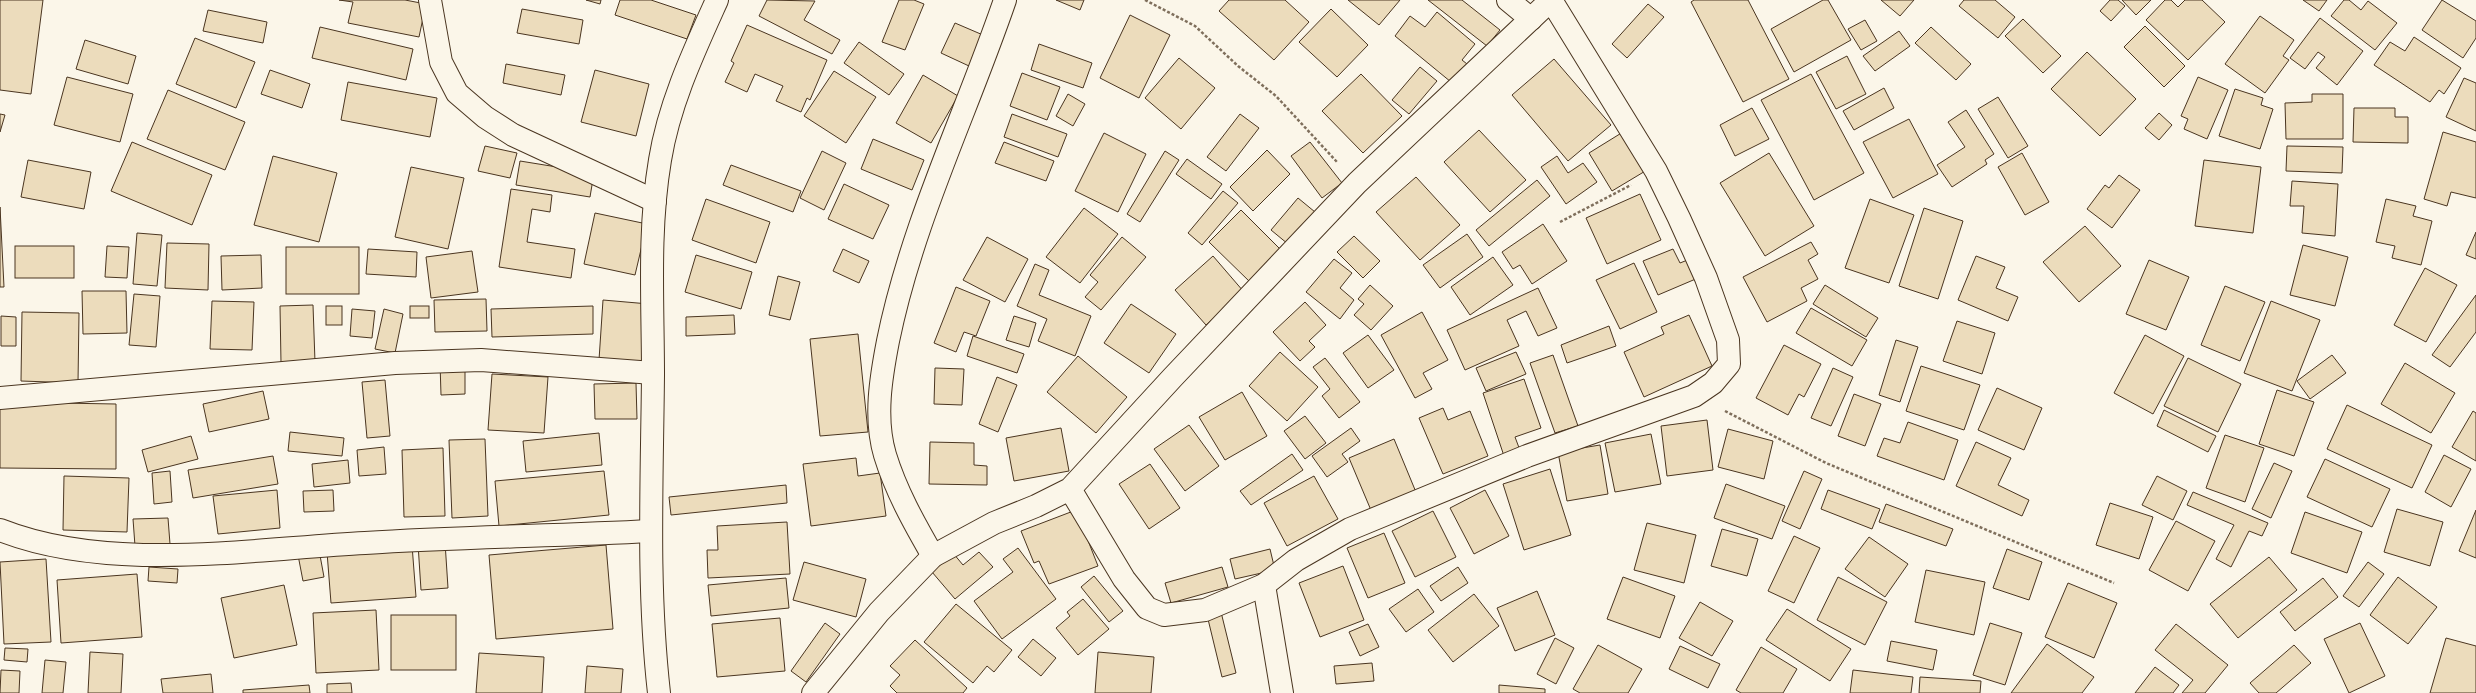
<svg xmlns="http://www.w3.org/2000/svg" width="2476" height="693" viewBox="0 0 2476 693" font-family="'Exo 2',sans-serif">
  <rect width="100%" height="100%" fill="#fbf6e9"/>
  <!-- building -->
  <g fill="#ecdcbc" stroke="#4a3520">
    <path d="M0,0h43l-12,94 -31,-4z"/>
    <path d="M339,0h66l21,4 -7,33 -71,-14 5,-21z"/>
    <path d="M586,0h15l-1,4z"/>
    <path d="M620,0h31l45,15 -9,24 -72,-24z"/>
    <path d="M767,0l48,1 -11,19 36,20 -8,14 -73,-38z"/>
    <path d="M899,0h15l10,4 -19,46 -23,-8z"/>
    <path d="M1056,0h28l-4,10z"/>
    <path d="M1229,0h56l24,22 -35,38 -55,-49z"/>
    <path d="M1348,0h52l-21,25z"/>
    <path d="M1428,0h34l38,30 -13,16z"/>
    <path d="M1694,0h54l41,79 -46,23 -52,-100z"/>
    <path d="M1823,0h5l23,40 -57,32 -23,-43z"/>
    <path d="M1881,0h33l-14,16z"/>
    <path d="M1964,0h31l20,17 -17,21 -39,-32z"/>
    <path d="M2110,0h8l7,6 -14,15 -11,-10z"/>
    <path d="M2122,0h29l-15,15z"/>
    <path d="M2165,0h6l7,7 7,-7h17l23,22 -37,38 -42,-40z"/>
    <path d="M2303,0h24l-8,11z"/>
    <path d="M2344,0h5l12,10 7,-9 29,22 -22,27 -44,-34z"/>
    <path d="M2442,0l34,21v17l-13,20 -41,-28z"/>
    <path d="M1648,4l16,13 -37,41 -15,-14z"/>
    <path d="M522,9l61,11 -4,24 -62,-11z"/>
    <path d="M1331,9l37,36 -31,32 -38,-35z"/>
    <path d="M208,10l59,12 -4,21 -60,-12z"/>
    <path d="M1437,12l38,32 -13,16 5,4 -16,18 -56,-46 15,-20 15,11z"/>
    <path d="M1130,15l40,20 -31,63 -39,-20z"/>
    <path d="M2260,16l34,24 -11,16 6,4 -24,33 -40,-29z"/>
    <path d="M2320,18l43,33 -26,34 -21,-17 9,-11 -7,-5 -13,17 -15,-11z"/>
    <path d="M2023,19l38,37 -18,17 -38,-37z"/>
    <path d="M1865,20l12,21 -16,9 -13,-21z"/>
    <path d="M955,23l28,12 -14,31 -28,-13z"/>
    <path d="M747,25l80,35 -17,40 -3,-2 -6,14 -25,-11 7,-15 -28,-12 -8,18 -22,-10 9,-19 -3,-2z"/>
    <path d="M2145,26l40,40 -21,21 -40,-40z"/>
    <path d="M320,27l93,22 -7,31 -94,-22z"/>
    <path d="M1931,27l40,37 -15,16 -41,-37z"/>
    <path d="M1899,31l11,15 -35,25 -12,-15z"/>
    <path d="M2414,37l47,31 -17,26 -5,-4 -9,12 -56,-37 16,-23 15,9z"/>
    <path d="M195,38l60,24 -19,46 -60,-24z"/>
    <path d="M85,40l51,16 -8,28 -52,-15z"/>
    <path d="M859,42l45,32 -15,21 -45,-32z"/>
    <path d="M1039,44l53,19 -9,25 -52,-18z"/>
    <path d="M2087,52l49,47 -36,37 -49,-47z"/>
    <path d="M1847,56l19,38 -30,15 -20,-37z"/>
    <path d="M1179,58l36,30 -34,41 -36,-31z"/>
    <path d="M1554,59l57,66 -43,36 -56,-66z"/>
    <path d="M506,64l59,11 -4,20 -58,-12z"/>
    <path d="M1420,67l17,14 -28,33 -17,-14z"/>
    <path d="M270,70l40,14 -8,24 -41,-14z"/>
    <path d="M595,70l54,14 -13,52 -55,-14z"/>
    <path d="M834,71l42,26 -30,46 -42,-27z"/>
    <path d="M1022,73l38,14 -13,33 -37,-14z"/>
    <path d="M1361,74l41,42 -39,37 -41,-42z"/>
    <path d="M1811,74l53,99 -50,27 -53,-100z"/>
    <path d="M923,75l35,21 -27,47 -35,-20z"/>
    <path d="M67,77l66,17 -13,48 -66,-17z"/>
    <path d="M2198,77l30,13 -21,49 -23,-10 4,-10 -7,-3z"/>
    <path d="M2464,78l12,5v48l-30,-14z"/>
    <path d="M348,82l89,16 -7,39 -89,-17z"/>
    <path d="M1884,88l10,20 -40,22 -11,-19z"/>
    <path d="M2235,89l28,9 -2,7 12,4 -13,40 -41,-13z"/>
    <path d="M168,90l77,32 -20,48 -78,-31z"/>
    <path d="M1068,94l17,10 -12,22 -17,-10z"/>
    <path d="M2312,94h31v45h-57l-1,-36 27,-1z"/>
    <path d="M1998,97l30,49 -20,12 -30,-49z"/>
    <path d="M1752,108l17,31 -34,17 -15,-31z"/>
    <path d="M2354,108h41v9h13v26l-55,-1z"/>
    <path d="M1966,110l28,44 -9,6 2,4 -35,23 -15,-22 28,-18 -17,-25z"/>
    <path d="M2159,113l13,12 -13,15 -14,-12z"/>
    <path d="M0,114l5,1 -5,17z"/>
    <path d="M1012,114l55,20 -9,23 -54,-20z"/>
    <path d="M1240,114l19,14 -33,43 -19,-14z"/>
    <path d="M1909,119l29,55 -45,24 -30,-56z"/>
    <path d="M1479,130l47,50 -36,32 -46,-50z"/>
    <path d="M1623,132l24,38 -35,21 -23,-38z"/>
    <path d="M2443,132l33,10v56l-25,-6 -4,14 -23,-7z"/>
    <path d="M1104,133l42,21 -28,58 -43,-21z"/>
    <path d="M873,139l51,21 -12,30 -51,-21z"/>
    <path d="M132,142l80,33 -20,50 -81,-34z"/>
    <path d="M1004,142l50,19 -8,20 -51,-18z"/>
    <path d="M1310,142l32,41 -20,15 -31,-42z"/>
    <path d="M485,146l32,7 -7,25 -32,-7z"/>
    <path d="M2287,146l56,1 -1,26 -56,-2z"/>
    <path d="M1267,150l23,24 -37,37 -23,-24z"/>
    <path d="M822,151l24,12 -22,47 -24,-12z"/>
    <path d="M1165,151l14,9 -39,62 -13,-8z"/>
    <path d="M1769,153l45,73 -49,30 -45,-73z"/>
    <path d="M2022,153l27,49 -24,13 -27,-48z"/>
    <path d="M273,156l64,17 -18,69 -65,-17z"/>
    <path d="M1557,156l11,17 15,-10 14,19 -31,22 -25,-37z"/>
    <path d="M1187,159l35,25 -11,15 -35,-25z"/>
    <path d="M28,160l63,12 -7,37 -63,-12z"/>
    <path d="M2204,160l57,7 -8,66 -58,-7z"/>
    <path d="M520,161l74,12 -4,24 -74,-12z"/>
    <path d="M731,165l70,26 -8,21 -70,-27z"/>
    <path d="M411,167l53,11 -16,71 -53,-12z"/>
    <path d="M2119,175l21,15 -28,38 -25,-19 18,-24 4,3z"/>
    <path d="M1416,177l44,48 -40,35 -44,-48z"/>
    <path d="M1537,180l13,16 -61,50 -13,-16z"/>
    <path d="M2292,181l46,3 -3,52 -33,-3 2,-27h-14z"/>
    <path d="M844,184l45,21 -16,34 -45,-20z"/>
    <path d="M511,189l41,6 -2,17 -18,-3 -5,33 48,7 -4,29 -72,-11z"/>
    <path d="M1223,191l15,12 -36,42 -14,-12z"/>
    <path d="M1640,194l21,46 -54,24 -21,-46z"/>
    <path d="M1298,198l17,14 -27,32 -17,-14z"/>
    <path d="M706,199l64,23 -14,41 -64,-23z"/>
    <path d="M1870,199l44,16 -25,68 -44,-15z"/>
    <path d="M2386,199l30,7 -3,10 19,5 -11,44 -29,-7 3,-12 -19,-4z"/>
    <path d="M0,207l4,80h-4z"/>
    <path d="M1084,208l34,26 -38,49 -34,-26z"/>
    <path d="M1924,208l39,13 -25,78 -39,-13z"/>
    <path d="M1241,210l42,42 -32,31 -42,-41z"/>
    <path d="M595,213l52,11 -12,51 -51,-11z"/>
    <path d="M1543,224l24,37 -35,23 -12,-19 -7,4 -11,-17z"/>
    <path d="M2085,226l36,40 -42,36 -36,-40z"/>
    <path d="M2476,232v27l-10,-4z"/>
    <path d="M137,233l25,2 -5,51 -24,-2z"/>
    <path d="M1467,234l16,23 -43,31 -17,-23z"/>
    <path d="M1354,236l26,25 -17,17 -26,-26z"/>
    <path d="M987,237l41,22 -23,43 -42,-22z"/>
    <path d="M1122,237l24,20 -45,53 -16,-13 13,-15 -8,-7z"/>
    <path d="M1811,242l7,12 -10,6 10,19 -17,9 6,13 -40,21 -24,-45z"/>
    <path d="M167,243l42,1 -1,46 -43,-2z"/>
    <path d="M2303,245l45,12 -13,49 -45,-11z"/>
    <rect x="15" y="246" width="59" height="32"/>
    <path d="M107,246l22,1 -2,31 -22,-1z"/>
    <rect x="286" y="247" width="73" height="47"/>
    <path d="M368,249l49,3 -1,25 -50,-3z"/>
    <path d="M843,249l26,12 -10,22 -26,-12z"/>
    <path d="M1673,249l7,14 10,-4 8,19 -40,17 -15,-34z"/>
    <path d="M472,251l6,41 -47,6 -5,-41z"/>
    <path d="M261,255l1,33 -40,2 -1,-34z"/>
    <path d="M696,255l56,17 -11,37 -56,-17z"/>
    <path d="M1213,256l31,36 -38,33 -31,-35z"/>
    <path d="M1976,256l29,11 -9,21 22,9 -10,24 -50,-21z"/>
    <path d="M1493,257l20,28 -43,30 -19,-28z"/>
    <path d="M1334,259l18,14 -12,15 14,12 -14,19 -34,-27z"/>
    <path d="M2149,260l40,17 -23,53 -40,-16z"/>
    <path d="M1634,263l23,49 -37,17 -24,-49z"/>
    <path d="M1035,264l14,6 -10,25 52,21 -16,40 -37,-15 9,-22 -30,-13z"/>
    <path d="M2425,268l32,17 -31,57 -32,-17z"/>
    <path d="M778,276l22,6 -10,38 -21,-5z"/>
    <path d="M1370,285l23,21 -22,24 -17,-15 10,-11 -6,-5z"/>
    <path d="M1825,285l53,33 -12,19 -53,-33z"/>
    <path d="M2225,286l40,16 -25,59 -39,-16z"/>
    <path d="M956,287l34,14 -14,35 -12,-4 -8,20 -22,-9z"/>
    <path d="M1538,288l19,40 -19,8 -12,-25 -19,9 12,26 -54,24 -18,-40z"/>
    <path d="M82,291h44l1,42 -44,1z"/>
    <path d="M134,294l26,2 -4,51 -27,-2z"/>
    <path d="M2476,295v37l-26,35 -18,-12z"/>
    <path d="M486,299l1,32 -52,1 -1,-32z"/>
    <path d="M603,300l46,4 -4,59 -46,-3z"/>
    <path d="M212,301l42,1 -2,48 -42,-1z"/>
    <path d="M2271,301l49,19 -28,71 -48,-18z"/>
    <path d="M1305,302l21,23 -17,16 6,6 -15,14 -27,-29z"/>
    <path d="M1131,304l45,30 -27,39 -45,-30z"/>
    <path d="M313,305l2,57 -34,1 -1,-57z"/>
    <rect x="326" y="306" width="16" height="19"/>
    <rect x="410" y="306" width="19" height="12"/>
    <path d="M593,306v28l-101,3 -1,-28z"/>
    <path d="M1811,308l56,32 -15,26 -56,-33z"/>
    <path d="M352,309l23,2 -3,27 -22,-2z"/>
    <path d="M384,309l19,5 -8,39 -20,-4z"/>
    <path d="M22,312l57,1 -1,70 -57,-2z"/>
    <path d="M1422,312l26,48 -25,13 9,16 -17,9 -34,-63z"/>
    <path d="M734,315l1,19 -49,2v-19z"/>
    <path d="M1689,315l23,51 -68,31 -20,-45 40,-18 -3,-7z"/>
    <path d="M1,316l15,1v29h-15z"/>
    <path d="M1014,316l22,7 -7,24 -23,-7z"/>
    <path d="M1957,321l38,12 -13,41 -39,-13z"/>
    <path d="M1609,326l7,20 -49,17 -6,-18z"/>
    <path d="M858,334l10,98 -48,4 -10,-97z"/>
    <path d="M1368,335l26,35 -26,18 -25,-35z"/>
    <path d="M2145,335l39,21 -31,58 -39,-21z"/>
    <path d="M973,336l51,18 -7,19 -50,-17z"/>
    <path d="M1896,340l22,7 -18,55 -21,-7z"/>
    <path d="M1784,345l37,19 -17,33 -5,-3 -11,21 -32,-17z"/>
    <path d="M1280,352l38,35 -31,34 -38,-35z"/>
    <path d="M1516,352l10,22 -40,17 -10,-23z"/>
    <path d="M1553,355l25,71 -23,7 -25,-70z"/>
    <path d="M2332,355l14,18 -36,26 -13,-18z"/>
    <path d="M1078,356l49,41 -31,36 -49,-41z"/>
    <path d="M1325,358l35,44 -21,16 -17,-22 8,-7 -17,-22z"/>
    <path d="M2188,358l53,26 -23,48 -54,-26z"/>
    <path d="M465,362v32l-24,1 -1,-32z"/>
    <path d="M2405,363l50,30 -24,40 -50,-29z"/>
    <path d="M1921,366l59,19 -16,45 -58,-19z"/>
    <path d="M935,368l29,1 -2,36 -28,-1z"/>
    <path d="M1833,368l20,9 -22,49 -20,-8z"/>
    <path d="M492,374l56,3 -4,56 -56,-3z"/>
    <path d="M997,377l20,8 -19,47 -19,-8z"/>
    <path d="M1524,379l17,49 -26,9 6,16 -16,6 -22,-66z"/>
    <path d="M385,380l5,56 -23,2 -5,-56z"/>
    <path d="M636,383l1,36h-42l-1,-35z"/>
    <path d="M1997,388l45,20 -18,42 -46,-20z"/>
    <path d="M2277,390l37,12 -20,54 -35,-12z"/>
    <path d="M263,391l6,28 -60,13 -6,-28z"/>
    <path d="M1242,392l25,44 -42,24 -26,-43z"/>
    <path d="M1854,394l27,10 -16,42 -27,-10z"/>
    <path d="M0,402l116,2v65l-116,-1z"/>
    <path d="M2347,405l85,40 -20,43 -85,-39z"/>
    <path d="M1443,408l5,12 22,-9 18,45 -45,18 -24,-56z"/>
    <path d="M2164,410l52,26 -8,16 -51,-26z"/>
    <path d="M2473,411l3,2v48l-24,-14z"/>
    <path d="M1305,416l21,27 -21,16 -21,-28z"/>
    <path d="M1707,420l6,50 -46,6 -6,-50z"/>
    <path d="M1908,422l50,18 -14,40 -67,-24 7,-18 16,5z"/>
    <path d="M1189,425l30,41 -34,25 -31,-42z"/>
    <path d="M1061,428l8,43 -55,10 -8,-43z"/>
    <path d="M1351,428l9,13 -18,13 6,8 -21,15 -15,-21z"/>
    <path d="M1728,429l45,12 -9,38 -46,-12z"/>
    <path d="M290,432l54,6 -2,18 -54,-5z"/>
    <path d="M599,433l3,32 -76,7 -3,-31z"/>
    <path d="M1651,434l10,50 -46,8 -10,-49z"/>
    <path d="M2225,435l39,13 -19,54 -39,-14z"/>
    <path d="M191,436l7,23 -50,13 -6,-22z"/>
    <path d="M485,439l3,77 -36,2 -3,-78z"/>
    <path d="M1394,439l24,58 -45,18 -24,-57z"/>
    <path d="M930,442l44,1v22l13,1v19l-58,-1z"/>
    <path d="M1976,442l35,16 -13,27 31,15 -7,16 -66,-30z"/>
    <path d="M1600,445l8,49 -41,7 -9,-49z"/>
    <path d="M384,447l2,27 -27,2 -2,-26z"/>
    <path d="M443,448l2,68 -41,1 -2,-67z"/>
    <path d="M1292,454l11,16 -52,35 -11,-14z"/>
    <path d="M2444,455l27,14 -20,38 -26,-15z"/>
    <path d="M273,456l5,28 -85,14 -5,-28z"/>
    <path d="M856,458l2,18 22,-3 6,43 -75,10 -8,-62z"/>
    <path d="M2325,459l65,30 -18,38 -65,-30z"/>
    <path d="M348,460l2,23 -36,4 -2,-23z"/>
    <path d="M2274,463l18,8 -21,47 -19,-9z"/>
    <path d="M1150,464l30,44 -31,21 -30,-45z"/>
    <path d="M1550,469l21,66 -47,15 -21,-66z"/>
    <path d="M170,471l2,31 -18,2 -2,-31z"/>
    <path d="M604,471l5,44 -110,11 -4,-45z"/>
    <path d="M1804,471l18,8 -22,50 -18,-8z"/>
    <path d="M64,476l65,2 -2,54 -64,-2z"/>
    <path d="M1314,476l24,43 -51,27 -23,-43z"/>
    <path d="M2157,476l30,15 -14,29 -31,-15z"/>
    <path d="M1726,484l59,22 -13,33 -58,-21z"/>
    <path d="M786,485l1,18 -116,12 -2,-18z"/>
    <path d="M277,490l3,38 -62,6 -5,-38z"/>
    <path d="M333,490l1,21 -30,1 -1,-21z"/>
    <path d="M1485,490l24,46 -35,18 -24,-46z"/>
    <path d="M1828,490l52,19 -8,20 -51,-20z"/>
    <path d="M2193,492l75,31 -6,13 -13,-5 -18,36 -15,-8 18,-34 -47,-20z"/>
    <path d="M2110,503l43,14 -14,42 -43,-14z"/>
    <path d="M1886,504l67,25 -7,17 -67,-24z"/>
    <path d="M2397,509l46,13 -13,44 -46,-14z"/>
    <path d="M1076,510l22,56 -49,18 -10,-23 -5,2 -13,-32z"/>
    <path d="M2476,510v48l-17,-7z"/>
    <path d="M1433,511l23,46 -41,20 -23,-46z"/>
    <path d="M2305,512l57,20 -15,41 -56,-20z"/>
    <path d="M168,518l2,26 -35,2 -2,-27z"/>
    <path d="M2176,521l39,20 -27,50 -39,-21z"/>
    <path d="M787,522l3,52 -82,4 -1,-28h11l-1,-24z"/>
    <path d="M1647,523l49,12 -12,48 -50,-13z"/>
    <path d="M1722,529l36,10 -11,37 -36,-10z"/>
    <path d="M1384,533l21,50 -37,15 -21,-50z"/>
    <path d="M1794,536l26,12 -26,55 -26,-12z"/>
    <path d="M1869,537l39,27 -23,33 -40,-28z"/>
    <path d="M445,542l3,46 -27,2 -3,-46z"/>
    <path d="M412,545l4,52 -85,6 -4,-51z"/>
    <path d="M606,545l7,84 -117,10 -7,-84z"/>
    <path d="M1018,548l38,51 -54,40 -28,-38 39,-29 -10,-13z"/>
    <path d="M1270,549l5,21 -40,9 -5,-20z"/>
    <path d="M2007,549l35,13 -13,38 -36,-12z"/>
    <path d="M319,550l5,27 -21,4 -5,-26z"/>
    <path d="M979,552l14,15 -38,32 -23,-27 21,-19 10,12z"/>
    <path d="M2269,557l28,33 -59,48 -28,-34z"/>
    <path d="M46,559l5,83 -47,2 -4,-82z"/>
    <path d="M804,562l62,17 -10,38 -63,-17z"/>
    <path d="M2368,562l16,12 -25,33 -16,-11z"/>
    <path d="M1343,566l21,54 -44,17 -21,-54z"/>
    <path d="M149,567l29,2 -1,14 -29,-2z"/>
    <path d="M1222,567l6,20 -57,16 -6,-20z"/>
    <path d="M1458,567l10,16 -27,18 -11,-15z"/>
    <path d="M1926,570l59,12 -11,53 -59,-13z"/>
    <path d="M137,574l5,63 -81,6 -4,-63z"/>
    <path d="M1094,576l29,35 -14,11 -28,-35z"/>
    <path d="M1623,577l52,19 -15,42 -53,-19z"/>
    <path d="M1838,577l49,25 -22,43 -48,-25z"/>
    <path d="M2398,577l39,30 -29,37 -38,-29z"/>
    <path d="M786,578l3,30 -78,8 -3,-31z"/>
    <path d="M2323,578l15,19 -43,34 -15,-19z"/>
    <path d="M2068,583l49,20 -23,55 -49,-21z"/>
    <path d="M284,585l13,60 -63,13 -13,-60z"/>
    <path d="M1418,589l16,23 -28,20 -17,-23z"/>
    <path d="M1537,591l18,44 -40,16 -18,-43z"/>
    <path d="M1474,594l25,32 -46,36 -25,-32z"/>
    <path d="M1083,599l26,30 -31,26 -22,-27 14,-12 -3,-4z"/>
    <path d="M1700,602l33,19 -21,35 -33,-18z"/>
    <path d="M956,604l56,46 -18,22 -7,-6 -14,17 -49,-41z"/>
    <path d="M1787,609l64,40 -21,32 -64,-41z"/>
    <path d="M376,610l3,60 -63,3 -3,-60z"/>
    <path d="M1221,612l15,61 -14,4 -15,-62z"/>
    <rect x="391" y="615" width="65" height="55"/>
    <path d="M780,618l5,53 -68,6 -5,-53z"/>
    <path d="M825,623l15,11 -34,48 -15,-11z"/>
    <path d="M1990,623l32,10 -17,52 -32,-10z"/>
    <path d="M2360,623l25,53 -36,17 -25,-54z"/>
    <path d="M1368,624l11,23 -19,9 -11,-24z"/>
    <path d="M2176,624l52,41 -23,28h-23l11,-13 -38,-30z"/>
    <path d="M1555,638l19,10 -18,36 -19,-10z"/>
    <path d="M2446,638l30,8v47h-46z"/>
    <path d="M1033,639l23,19 -15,18 -23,-19z"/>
    <path d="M915,640l52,48 -4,5h-66l-7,-7 10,-11 -10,-9z"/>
    <path d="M1891,641l46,9 -4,20 -46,-9z"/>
    <path d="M2047,644l47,33 -12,16h-71z"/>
    <path d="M1598,645l44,24 -14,24h-48l-7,-4z"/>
    <path d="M2294,645l17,18 -35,30h-17l-9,-10z"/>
    <path d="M1680,646l40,18 -12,24 -39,-19z"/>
    <path d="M1761,647l36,22 -14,24h-42l-5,-3z"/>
    <path d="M5,648l23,1 -1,13 -23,-2z"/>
    <path d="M90,652l33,2 -2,39h-33z"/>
    <path d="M1098,652l56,5 -3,36h-56z"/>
    <path d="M479,653l65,4 -2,36h-66z"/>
    <path d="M45,660l21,2 -3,31h-21z"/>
    <path d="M1372,663l2,18 -38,3 -2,-18z"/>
    <path d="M587,666l36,3 -2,24h-36z"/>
    <path d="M2155,667l24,18 -6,8h-38z"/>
    <path d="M1,670l19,1 -1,22h-19z"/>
    <path d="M1853,670l60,7 -2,16h-61z"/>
    <path d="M211,674l2,19h-50l-2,-14z"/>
    <path d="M1920,677l61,4 -1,12h-61z"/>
    <path d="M351,683l1,10h-25v-9z"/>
    <path d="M309,685l1,8h-67v-3z"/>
    <path d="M1499,685l46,4v4h-46z"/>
  </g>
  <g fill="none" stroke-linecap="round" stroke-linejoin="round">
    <defs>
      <g id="street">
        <path d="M430,0l11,62 16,31 28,24 28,18 142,66"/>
        <path d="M1508,0l23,19"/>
        <path d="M0,398l395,-35 86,-3 172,13"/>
        <path d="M0,530c109,43 250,19 365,13 95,-6 190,-7 286,-12"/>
        <path d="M933,556c-19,-33 -37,-65 -48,-101 -11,-37 -4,-78 3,-114 24,-118 78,-227 117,-341"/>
        <path d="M1264,585l18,108"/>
        <path d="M659,693c-12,-106 -7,-212 -6,-318 0,-72 -5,-144 7,-215 9,-56 34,-109 57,-160"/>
        <path d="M813,693l66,-81 54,-56 61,-33 42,-17 34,-17 103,-112 184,-194 194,-183 105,171 23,47 27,60 22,62 1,24 -16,19 -19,13 -167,60 -177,73 -54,31 -32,25 -59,25 -41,5 -17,-7 -23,-29 -54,-90"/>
      </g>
    </defs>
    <!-- street casing -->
    <use href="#street" stroke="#4a3520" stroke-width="24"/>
    <!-- path -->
    <g stroke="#7f6f5c" stroke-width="2.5" stroke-dasharray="3 2" stroke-linecap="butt">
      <path d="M1145,0l50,26 43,40 38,30 61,66"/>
      <path d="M1560,222l71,-37"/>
      <path d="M1725,411l101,52 288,120"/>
    </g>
    <!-- street -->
    <use href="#street" stroke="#fbf6e9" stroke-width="22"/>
  </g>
</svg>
